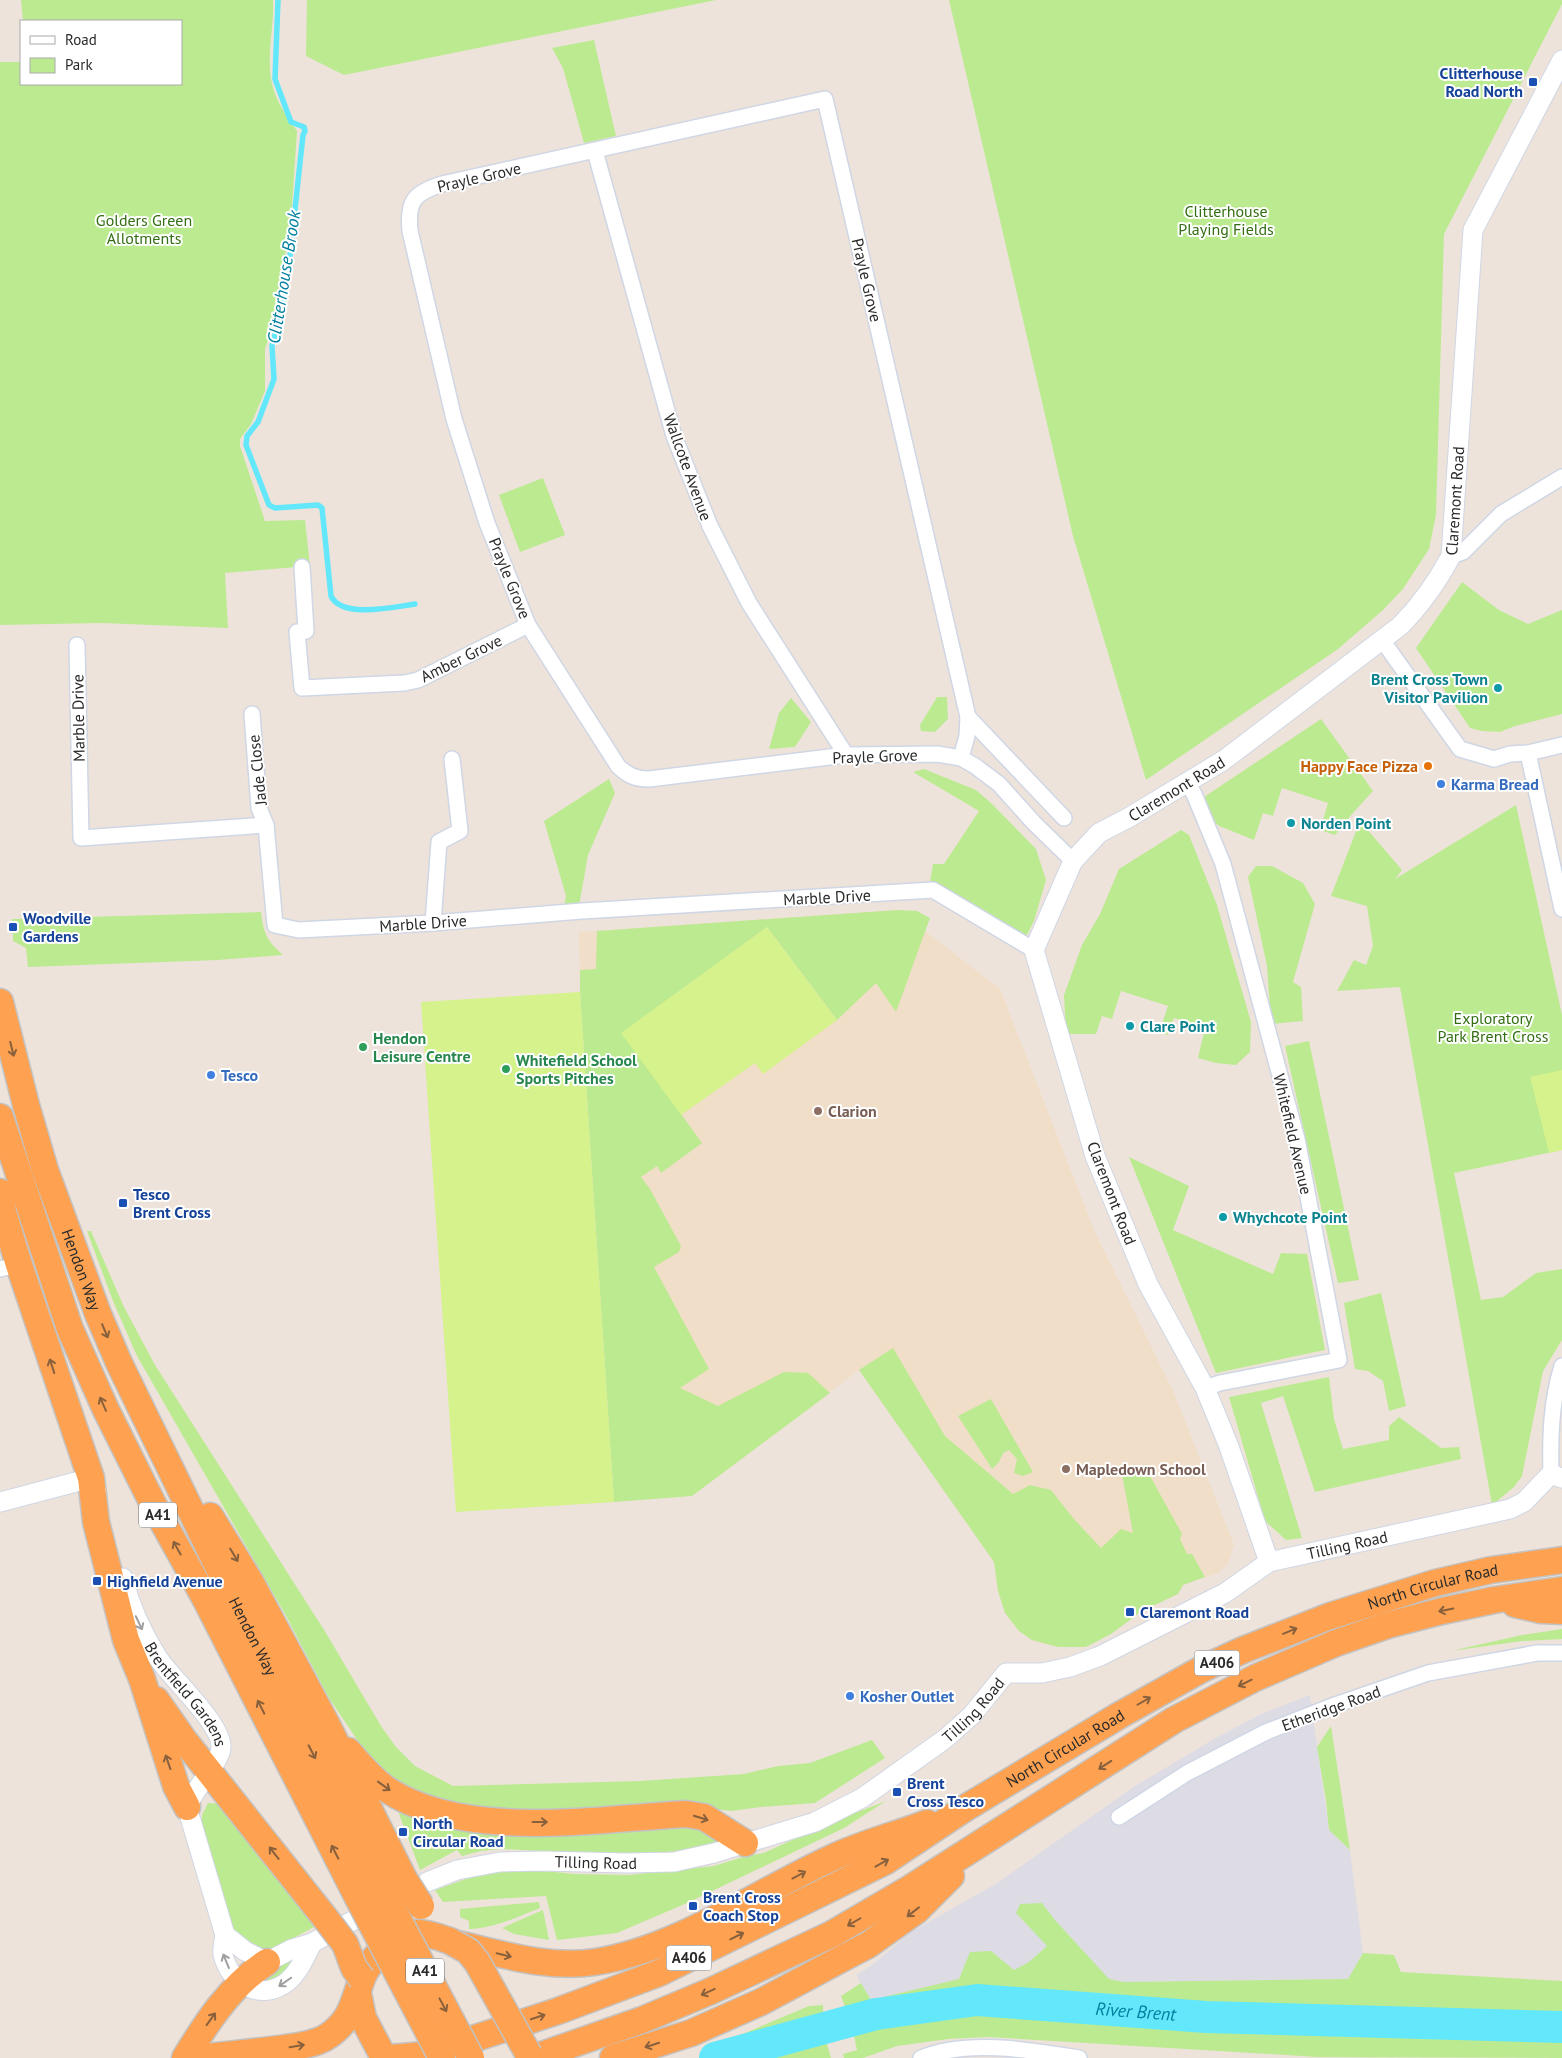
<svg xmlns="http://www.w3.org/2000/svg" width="1562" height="2058" viewBox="0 0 1562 2058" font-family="'PT Sans',sans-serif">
  <rect width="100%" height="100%" fill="#eee3da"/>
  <!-- industrial -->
  <path fill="#dddce5" d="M1310,1695l19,135 21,20 13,103 -14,26 -225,3 -253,18 -15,-25 16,-10 39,-33 86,-49 138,-97 79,-47 47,-25z"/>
  <!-- education -->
  <path fill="#f1dec8" d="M898,910l102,79 94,241 80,163 60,152 -6,19 -10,9 -35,12 -5,9 -36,17 -31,23 -25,13h-28l-26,-7 -13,-9 -14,-18 -7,-22 -4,-29 -135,-192 -167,126 -78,6 -34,-510 -1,-60z"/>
  <!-- green -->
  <g fill="#bcea91">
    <path d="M21,0h252c1,13 -1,26 -2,38 -4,44 1,58 26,93l-5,74 -14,103 -13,41v42l-14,33 -11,15v7l25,75 40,-1 5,46 -85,7 3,55 -126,-5 -102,2v-563h21v22h160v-63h-158z"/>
    <path d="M307,0h409l-372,75 -38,-19z"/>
    <path d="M949,0h613v4l-118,230 -8,281 -7,34 -26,40 -20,21 -45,39 -192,131 -73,-244z"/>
    <path d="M594,40l22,96 -32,7 -21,-75 -11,-20z"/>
    <path d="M543,478l22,57 -45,17 -21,-57z"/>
    <path d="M1462,582l37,28 29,14 34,-14v104l-47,12 -15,6 -18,-1 -12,-3 -54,-80z"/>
    <path d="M937,697h10l1,22 -13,13 -14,-1 -1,-6z"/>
    <path d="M791,698l20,24 -16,25 -26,2 10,-36z"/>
    <path d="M1321,719l52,72 -21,23 -17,21 -15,-5 8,-27 -46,-15 -9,28 -10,-3 -9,27 -35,-14 -11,-11 -4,-18z"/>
    <path d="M924,769l52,21 15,13 45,46 10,31 -12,41 -8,16 -96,-55 3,-18h11l35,-53 -66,-39z"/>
    <path d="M609,779l6,14 -27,62 -9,51 -15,2 2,-12 -22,-75z"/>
    <path d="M1516,805l46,210v135l-108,23 27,127 22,-3 33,-24 26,-4v71l-19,31 -21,105 -8,11 -22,18 -92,-518 -63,4 17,-31 12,5 7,-19 -6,-40 -36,-10 29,-75 42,49 -7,9z"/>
    <path d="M1181,830l8,5 28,70 34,117 -1,30 -14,13 -20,-2 -18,-5 7,-30 -31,-10 -7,17 -8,-2 9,-27 -47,-15 -9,28 -10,-3 -6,18h-30l-2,-39 18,-50 18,-31 19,-45z"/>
    <path d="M1256,866h16l31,17 12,21 -22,78 8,5 2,34 -32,3 -4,-58 -19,-89z"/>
    <path d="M898,910l19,1 13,7 -34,94 -20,-29 -39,37 -70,-93 -145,106 80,110 -41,30 -4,-7 -16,11 9,12 31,57 -2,6 -25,15 55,102 -29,19 38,18 66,-34 24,1 22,20 -138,103 -78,6 -34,-510v-22l16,-1 1,-38z"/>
    <path d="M261,912c3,22 5,28 22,43l-65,5 -190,7 -2,-19 -13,-7 -1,-22z"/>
    <path d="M1309,1041l50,239 -21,3 -53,-237z"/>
    <path d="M1129,1157l60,29 -16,44 100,44 8,-21 26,1 18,96 -109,23z"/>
    <path d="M87,1231h4l33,76 31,58 171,268 55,93 15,21 19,19 38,20 187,-5 104,-7 34,-8 32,-3 62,-23 13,18 -70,45 -54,4 -30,4 -39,-5 -215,7 -79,-25 -32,-35 -37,-55 -44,-84 -148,-258 -24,-55z"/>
    <path d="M1381,1293l25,113 -17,5 -6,-30 -15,-10 -13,-2 -11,-66z"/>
    <path d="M893,1348l52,88 68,58 17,-9 21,5 22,28 28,30 20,-19 12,4 -12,-64 23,-4 38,69 -2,5 7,15h5l13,23 -22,8 -5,9 -36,17 -31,23 -25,13h-28l-26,-7 -13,-9 -14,-18 -7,-22 -4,-29 -135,-192z"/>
    <path d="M1329,1377l5,42 9,30 46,-9v-14l10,-9 42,31 18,-1 2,12 -146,33 -32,-96 -22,7 41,135 -16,2 -21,-19 -36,-124z"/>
    <path d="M991,1399l42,73 -10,4 -9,-3 3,-14 -8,-9 -6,3 -4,9 -7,7 -34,-53z"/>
    <path d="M1562,1629v10l-40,2 -71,10 71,-16z"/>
    <path d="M1331,1726l19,124 -21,-20 -3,-29 -9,-54z"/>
    <path d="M886,1801l-42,27 -157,75 -70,30 -60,7 -11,-44 -103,6 -8,-12 42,-15 28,-4 18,-2 52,5 54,1 85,-9 32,-10 18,-3 58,-27z"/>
    <path d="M208,1803l15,1 91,120v3l-41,22h-11l-17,-7 -12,-14 -31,-103v-10z"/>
    <path d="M395,1803l293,18 40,19c-73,22 -150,13 -226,9l-21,2 -19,5 -5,-6 -37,20z"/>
    <path d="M539,1902l1,6c-23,9 -45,20 -71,21v-8l-9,-4v-8z"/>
    <path d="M1042,1903l12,16 55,60 15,3 224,-3 15,-26 31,2 7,17 161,9v37l-356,-9 -228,-15 -104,17 -25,7 -8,-22 20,-13 10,17 88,-21 11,-27 21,-1 23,19 15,-8 18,-16 -31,-33 4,-9z"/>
    <path d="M543,1910l6,30 -35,-6 -12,-6z"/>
    <path d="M295,1954l2,5 -17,20 -24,4z"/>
    <path d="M823,2005v20l-49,9 -36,2 71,-30z"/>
    <path d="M977,2006l273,22 121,4 191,2v24l-244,-1 -331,-20 -39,2 -51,7 -34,12h-19l-1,-4 14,-4 -5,-24 23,-5z"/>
    <path d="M825,2037l6,21h-67l13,-3z"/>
  </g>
  <!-- pitch -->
  <g fill="#d5f28c">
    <path d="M767,927l70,93 -74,54 -8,-11 -74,52 -60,-82z"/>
    <path d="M580,992l34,510 -158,10 -35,-510z"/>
    <path d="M1562,1070v80l-13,3 -19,-76z"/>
  </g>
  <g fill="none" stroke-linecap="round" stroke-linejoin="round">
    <!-- stream -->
    <path stroke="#63e7fa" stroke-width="5.5" d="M278,0l-3,79 16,43 13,5 1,4 -2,4 -15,139 -6,34 -10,38 2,33 -16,43 -11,14 -1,9 23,60 6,3 43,-3 4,3 9,88c11,23 63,11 84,8"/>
    <!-- river -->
    <path stroke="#63e7fa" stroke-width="32" id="s1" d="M715,2058l161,-44 101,-14 229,17 356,10"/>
    <defs>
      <g id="minor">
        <path d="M595,151l79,285 36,90 39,77 97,152"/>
        <path d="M1451,556l12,-4 38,-38 61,-37"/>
        <path d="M302,567l4,64 -9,1 5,56 102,-5 14,-3 110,-55"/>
        <path d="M1382,640l78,109 34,10 16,-5 18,-1 34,-8"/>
        <path d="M77,645l4,193 185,-13 9,100 24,5 134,-7 149,-12 351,-21 101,60"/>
        <path d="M252,714l7,94 7,17"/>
        <path d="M968,717l96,101"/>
        <path d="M1528,753l34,156"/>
        <path d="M961,758l6,-22 1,-19 -143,-618 -383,85c-28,9 -35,17 -32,47l44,188 33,104 41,102 90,141c9,9 17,13 31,13l197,-24 91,-1 24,4 14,8 24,18 35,39 39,38"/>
        <path d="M1187,783l7,11 29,70 74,275 42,221 -119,23 -15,5"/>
        <path d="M433,923l6,-81 21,-11 -8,-72"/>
        <path d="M0,1269l19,-4"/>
        <path d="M1551,1474c-1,-37 0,-72 11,-108"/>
        <path d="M1119,1817l68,-44 79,-41 69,-27 93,-32 109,-20h25"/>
        <path d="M921,2058c47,-19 109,-8 158,0"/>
      </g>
      <g id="tertiary">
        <path d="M0,1502l91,-24 5,12"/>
        <path id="s2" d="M1269,1562l-41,-118 -23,-56 -57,-104 -53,-128 -61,-206 39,-89 26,-28 29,-15 96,-58 176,-134c21,-21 37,-44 51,-70l22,-326 89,-170"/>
        <path id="s3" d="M123,1578c7,29 19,55 35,80 14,21 65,67 63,90 -1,14 -27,41 -34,59l38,128c-1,6 -3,13 -2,19 6,30 38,48 64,28 12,-10 18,-25 25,-39"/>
        <path id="s4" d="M427,1882l30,-12 43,-8 43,-1 84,2 47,-1 40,-9 101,-31 47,-24 83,-59 27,-24 34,-42h36l28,-6 30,-11 125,-63 44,-31 241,-53 14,-7 27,-28 11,4"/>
        <path d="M225,1935l20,16 22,11 25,-13 20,-6 44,-24"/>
      </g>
      <g id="trunk">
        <path id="s5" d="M0,1002l26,103 19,65 53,144 21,49 111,228 150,294"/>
        <path d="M0,1117l70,212 36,81 48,96 52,94 151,296"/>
        <path d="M0,1192l3,20 16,53 72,213 5,44 30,118 16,39 34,107 11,21"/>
        <path d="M210,1516l41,67 76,142 77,154"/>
        <path d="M1515,1604l26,6 21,1"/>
        <path d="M156,1700l28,40 142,179"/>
        <path d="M348,1751c11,13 24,28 38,38 78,52 211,30 300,25l18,3 41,26"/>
        <path d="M457,1944c45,10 91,25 138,18 84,-13 163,-71 239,-105 30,-14 62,-22 93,-34"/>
        <path d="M358,1993l5,25 21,40"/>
        <path d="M185,2058c22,-36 46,-73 82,-96"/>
        <path d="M197,2058c30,-3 59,-6 88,-10 13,-2 27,-3 40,-10 26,-16 28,-34 37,-60 4,-10 10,-17 17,-25 22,-27 42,-23 71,-12"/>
        <path id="s6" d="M390,2058l34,-3 134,-44 101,-38 227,-112 81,-54 153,-92 82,-46 41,-19 87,-34 105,-33 56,-13 71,-10"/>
        <path d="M533,2058l109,-38 69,-29 121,-57 77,-45 265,-169 81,-42 81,-35 52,-18 54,-14 52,-11 68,-10"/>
        <path d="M613,2058l78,-25 70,-31 84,-45 23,-12 48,-34 35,-35"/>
      </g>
    </defs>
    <!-- minor casing -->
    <use href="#minor" stroke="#cfd6e4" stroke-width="18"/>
    <!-- tertiary casing -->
    <use href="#tertiary" stroke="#cfd6e4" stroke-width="21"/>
    <!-- trunk casing -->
    <use href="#trunk" stroke="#c3c3c3" stroke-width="29"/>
    <!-- minor -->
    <use href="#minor" stroke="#fff" stroke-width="15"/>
    <!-- tertiary -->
    <use href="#tertiary" stroke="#fff" stroke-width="19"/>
    <!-- trunk -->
    <use href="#trunk" stroke="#fea252" stroke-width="26"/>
    <defs>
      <g id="trunk-bridge">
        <path d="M404,1879l17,27"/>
        <path d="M380,1885l91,173"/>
        <path d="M357,1896l85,162"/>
        <path d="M326,1919l19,25 9,24 8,11"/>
        <path d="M450,1941l18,10 9,11 52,93"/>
      </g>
    </defs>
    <!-- trunk-bridge casing -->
    <use href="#trunk-bridge" stroke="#c3c3c3" stroke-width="29" stroke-linecap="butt"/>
    <!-- trunk-bridge -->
    <use href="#trunk-bridge" stroke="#fea252" stroke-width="26"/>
  </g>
  <!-- one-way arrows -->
  <defs><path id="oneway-shaft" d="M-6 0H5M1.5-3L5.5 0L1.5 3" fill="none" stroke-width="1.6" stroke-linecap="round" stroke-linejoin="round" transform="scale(1.25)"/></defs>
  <g stroke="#89603c">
    <use href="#oneway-shaft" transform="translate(12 1049) rotate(76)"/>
    <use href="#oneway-shaft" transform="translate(105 1331) rotate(67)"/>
    <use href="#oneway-shaft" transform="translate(52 1366) rotate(-108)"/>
    <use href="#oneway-shaft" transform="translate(103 1404) rotate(-114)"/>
    <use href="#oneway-shaft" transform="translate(177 1548) rotate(-119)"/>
    <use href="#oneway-shaft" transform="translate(234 1555) rotate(59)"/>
    <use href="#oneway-shaft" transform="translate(1446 1610) rotate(168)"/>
    <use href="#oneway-shaft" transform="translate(1290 1631) rotate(-22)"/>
    <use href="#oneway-shaft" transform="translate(1245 1683) rotate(154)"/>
    <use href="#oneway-shaft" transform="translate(1144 1701) rotate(-30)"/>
    <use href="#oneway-shaft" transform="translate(261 1707) rotate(-117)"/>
    <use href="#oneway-shaft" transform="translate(312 1752) rotate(63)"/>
    <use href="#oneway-shaft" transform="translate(168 1762) rotate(-109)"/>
    <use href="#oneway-shaft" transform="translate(1105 1765) rotate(147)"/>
    <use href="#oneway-shaft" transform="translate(384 1786) rotate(36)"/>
    <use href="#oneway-shaft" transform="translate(701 1818) rotate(17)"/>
    <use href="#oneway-shaft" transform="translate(540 1822)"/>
    <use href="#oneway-shaft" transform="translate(335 1852) rotate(-117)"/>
    <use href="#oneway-shaft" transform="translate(274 1853) rotate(-128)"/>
    <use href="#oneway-shaft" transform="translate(882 1863) rotate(-29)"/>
    <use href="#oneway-shaft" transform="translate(799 1875) rotate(-28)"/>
    <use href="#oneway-shaft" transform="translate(913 1912) rotate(142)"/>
    <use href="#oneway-shaft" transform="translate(854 1922) rotate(150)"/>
    <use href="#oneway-shaft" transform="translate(737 1936) rotate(-26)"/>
    <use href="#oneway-shaft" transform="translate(504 1955) rotate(14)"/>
    <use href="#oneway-shaft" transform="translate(708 1992) rotate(156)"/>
    <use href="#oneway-shaft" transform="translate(443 2005) rotate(62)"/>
    <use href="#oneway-shaft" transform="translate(538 2017) rotate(-18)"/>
    <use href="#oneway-shaft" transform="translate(211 2019) rotate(-54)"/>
    <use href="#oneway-shaft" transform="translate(652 2045) rotate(162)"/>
    <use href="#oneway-shaft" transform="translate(297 2046) rotate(-9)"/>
  </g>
  <g stroke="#9f9f9f">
    <use href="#oneway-shaft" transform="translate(139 1623) rotate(65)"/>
    <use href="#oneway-shaft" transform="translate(226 1961) rotate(-112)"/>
    <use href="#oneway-shaft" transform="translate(285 1982) rotate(145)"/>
  </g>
  <!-- markers -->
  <g fill="#1a4fb4" stroke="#fff" stroke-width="2">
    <rect x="1528" y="77" width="10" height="10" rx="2.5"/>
    <rect x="8" y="922" width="10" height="10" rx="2.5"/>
    <rect x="118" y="1198" width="10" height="10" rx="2.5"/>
    <rect x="92" y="1576" width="10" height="10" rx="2.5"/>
    <rect x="1125" y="1607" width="10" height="10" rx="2.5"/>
    <rect x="892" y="1787" width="10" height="10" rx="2.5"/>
    <rect x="398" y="1827" width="10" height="10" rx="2.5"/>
    <rect x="688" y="1901" width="10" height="10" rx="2.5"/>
  </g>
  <g fill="#0f9aa8" stroke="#fff" stroke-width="2">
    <circle cx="1498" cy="688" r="5"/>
    <circle cx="1291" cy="823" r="5"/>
    <circle cx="1130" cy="1026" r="5"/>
    <circle cx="1223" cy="1217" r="5"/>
  </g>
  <circle fill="#e8710a" stroke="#fff" stroke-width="2" cx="1428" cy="766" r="5"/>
  <g fill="#3f7fe0" stroke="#fff" stroke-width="2">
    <circle cx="1441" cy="784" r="5"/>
    <circle cx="211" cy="1075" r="5"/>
    <circle cx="850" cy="1696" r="5"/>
  </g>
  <g fill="#2e9e5b" stroke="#fff" stroke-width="2">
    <circle cx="363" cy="1047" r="5"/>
    <circle cx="506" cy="1069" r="5"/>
  </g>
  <g fill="#8d6e63" stroke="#fff" stroke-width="2">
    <circle cx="818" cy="1111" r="5"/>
    <circle cx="1066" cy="1469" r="5"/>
  </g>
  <g text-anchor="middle" stroke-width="4" stroke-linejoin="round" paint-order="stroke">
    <!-- shield labels -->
    <g fill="#fff" stroke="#6a6a6a" stroke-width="1">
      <rect x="139" y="1502.5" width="38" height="25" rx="4"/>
      <rect x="1194.5" y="1650.5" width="45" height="25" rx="4"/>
      <rect x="666.5" y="1945.5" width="45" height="25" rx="4"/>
      <rect x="406" y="1958.5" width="38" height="25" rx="4"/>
    </g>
    <g font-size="15" font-weight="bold" fill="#2a2a2a">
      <text x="158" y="1520">A41</text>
      <text x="1217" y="1668">A406</text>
      <text x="689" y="1963">A406</text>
      <text x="425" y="1976">A41</text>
    </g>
    <!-- transit labels -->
    <g font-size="16" font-weight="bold" fill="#164399" stroke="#fff" text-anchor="start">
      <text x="1523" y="79" text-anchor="end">Clitterhouse<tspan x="1523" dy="18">Road North</tspan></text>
      <text x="23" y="924">Woodville<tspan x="23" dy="18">Gardens</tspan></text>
      <text x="133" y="1200">Tesco<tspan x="133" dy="18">Brent Cross</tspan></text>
      <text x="107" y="1587">Highfield Avenue</text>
      <text x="1140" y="1618">Claremont Road</text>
      <text x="907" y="1789">Brent<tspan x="907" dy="18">Cross Tesco</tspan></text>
      <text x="413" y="1829">North<tspan x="413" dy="18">Circular Road</tspan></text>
      <text x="703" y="1903">Brent Cross<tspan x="703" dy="18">Coach Stop</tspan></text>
    </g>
    <!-- street labels -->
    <g font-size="16" fill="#2a2a2a" stroke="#fff">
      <text transform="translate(479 177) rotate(-13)" y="6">Prayle Grove</text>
      <text transform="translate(867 280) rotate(77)" y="6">Prayle Grove</text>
      <text transform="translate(688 467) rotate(70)" y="6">Wallcote Avenue</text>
      <text dy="6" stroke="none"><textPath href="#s2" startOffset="1301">Claremont Road</textPath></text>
      <text transform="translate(510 578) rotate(68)" y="6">Prayle Grove</text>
      <text transform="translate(461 658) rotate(-26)" y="6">Amber Grove</text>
      <text transform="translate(78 718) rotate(-91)" y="6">Marble Drive</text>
      <text transform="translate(875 756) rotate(-2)" y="6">Prayle Grove</text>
      <text transform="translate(257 770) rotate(-96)" y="6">Jade Close</text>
      <text dy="6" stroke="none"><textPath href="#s2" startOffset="882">Claremont Road</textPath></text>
      <text transform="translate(827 897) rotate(-3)" y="6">Marble Drive</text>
      <text transform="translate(423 923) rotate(-4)" y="6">Marble Drive</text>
      <text transform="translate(1293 1134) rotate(77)" y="6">Whitefield Avenue</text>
      <text transform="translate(1112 1193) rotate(69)" y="6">Claremont Road</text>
      <text dy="6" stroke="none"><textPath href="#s5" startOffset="280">Hendon Way</textPath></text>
      <text dy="6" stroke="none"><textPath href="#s4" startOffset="1012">Tilling Road</textPath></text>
      <text dy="6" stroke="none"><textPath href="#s6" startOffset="1152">North Circular Road</textPath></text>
      <text dy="6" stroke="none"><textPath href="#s5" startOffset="685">Hendon Way</textPath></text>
      <text dy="6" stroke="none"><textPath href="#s3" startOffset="134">Brentfield Gardens</textPath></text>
      <text dy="6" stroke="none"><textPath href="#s4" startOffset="592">Tilling Road</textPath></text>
      <text transform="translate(1331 1708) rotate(-20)" y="6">Etheridge Road</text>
      <text dy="6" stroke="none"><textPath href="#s6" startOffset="748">North Circular Road</textPath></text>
      <text dy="6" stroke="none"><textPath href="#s4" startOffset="172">Tilling Road</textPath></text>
    </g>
    <!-- park labels -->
    <g font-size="16" fill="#336e13" stroke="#fff">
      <text x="1226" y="217">Clitterhouse<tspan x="1226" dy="18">Playing Fields</tspan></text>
      <text x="144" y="226">Golders Green<tspan x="144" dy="18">Allotments</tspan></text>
      <text x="1493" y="1024">Exploratory<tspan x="1493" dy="18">Park Brent Cross</tspan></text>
    </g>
    <!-- culture labels -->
    <g font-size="16" font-weight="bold" fill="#0d838f" stroke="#fff" text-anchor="start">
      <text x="1488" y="685" text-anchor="end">Brent Cross Town<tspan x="1488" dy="18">Visitor Pavilion</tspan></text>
      <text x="1301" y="829">Norden Point</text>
      <text x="1140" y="1032">Clare Point</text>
      <text x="1233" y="1223">Whychcote Point</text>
    </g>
    <!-- food labels -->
    <g font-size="16" font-weight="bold" fill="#c56008" stroke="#fff" text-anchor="end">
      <text x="1418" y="772">Happy Face Pizza</text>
    </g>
    <!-- shop labels -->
    <g font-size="16" font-weight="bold" fill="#366cbe" stroke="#fff" text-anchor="start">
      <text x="1451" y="790">Karma Bread</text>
      <text x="221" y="1081">Tesco</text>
      <text x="860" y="1702">Kosher Outlet</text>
    </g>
    <!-- leisure labels -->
    <g font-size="16" font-weight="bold" fill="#27864d" stroke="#fff" text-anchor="start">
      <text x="373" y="1044">Hendon<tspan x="373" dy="18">Leisure Centre</tspan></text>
      <text x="516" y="1066">Whitefield School<tspan x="516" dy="18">Sports Pitches</tspan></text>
    </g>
    <!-- education labels -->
    <g font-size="16" font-weight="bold" fill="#785e54" stroke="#fff" text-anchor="start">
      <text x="828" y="1117">Clarion</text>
      <text x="1076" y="1475">Mapledown School</text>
    </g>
    <!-- water labels -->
    <g font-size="18" font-style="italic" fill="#0180a0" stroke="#fff">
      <text transform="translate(284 277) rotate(-81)" y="6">Clitterhouse Brook</text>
      <text dy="6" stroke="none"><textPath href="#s1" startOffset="428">River Brent</textPath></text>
    </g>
  </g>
  <!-- legend -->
  <rect x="20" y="20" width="162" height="65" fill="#ffffff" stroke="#aaaaaa"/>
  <rect x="30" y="36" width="25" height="8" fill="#ffffff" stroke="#aaaaaa"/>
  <text x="65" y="45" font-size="15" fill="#2a2a2a">Road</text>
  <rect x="30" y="58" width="25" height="15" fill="#bcea91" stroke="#aaaaaa"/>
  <text x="65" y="70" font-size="15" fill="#2a2a2a">Park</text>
</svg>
